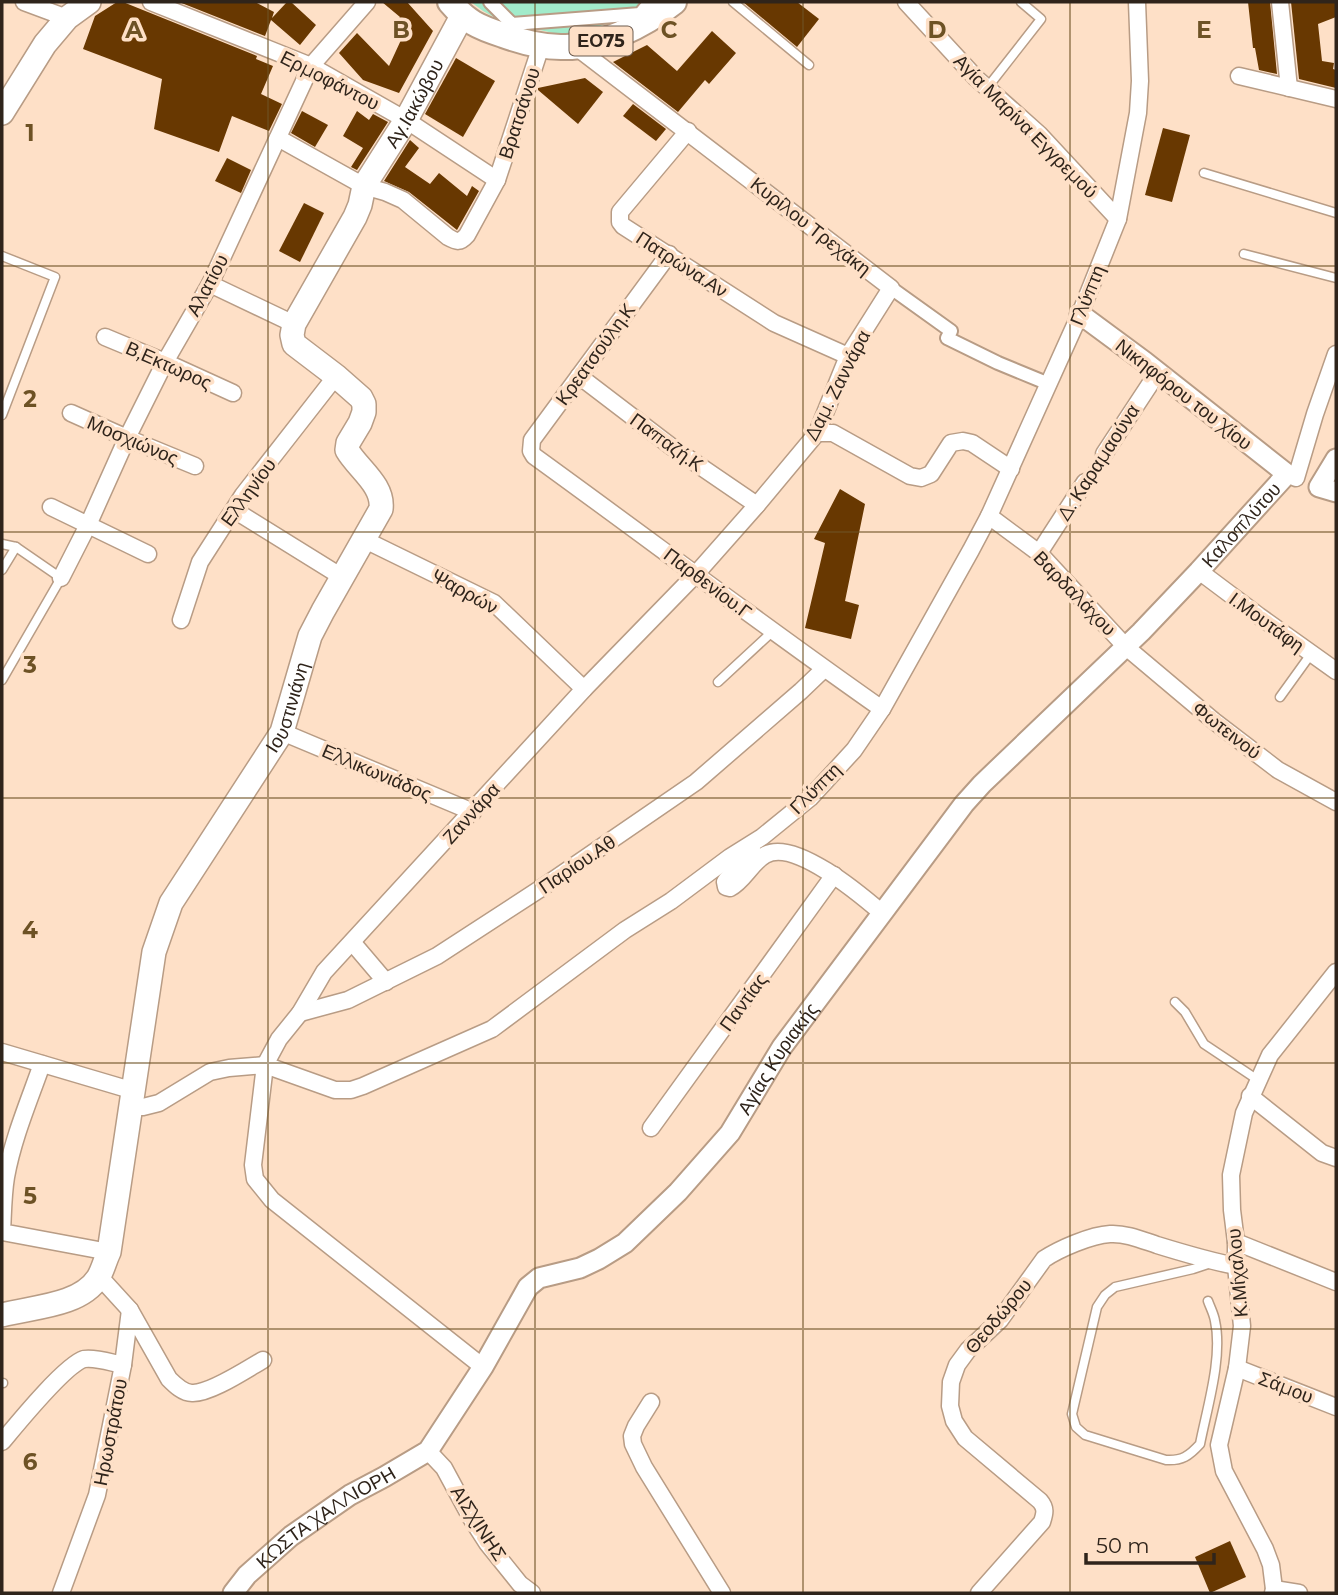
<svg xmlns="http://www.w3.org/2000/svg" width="1338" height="1595" viewBox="0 0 1338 1595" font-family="Montserrat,sans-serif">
  <rect width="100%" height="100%" fill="#fee0c7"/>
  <!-- green -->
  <path fill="#a2ebca" d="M471,2h187l-18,12 -73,22 -64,-14 -20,-11z"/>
  <!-- building -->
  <g fill="#683801">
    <path d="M117,2h6l134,54 -1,3 17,7 -12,28 21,10 -13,27 -37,-15 -13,36 -65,-23 8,-50 -79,-30 12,-33z"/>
    <path d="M179,2h76l19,10 -2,6 15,-16h4l25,23 -16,20 -29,-25 -6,16z"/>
    <path d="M382,2h25l26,29 -34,62 -36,-13 -24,-27 18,-20 32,33 12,-26 -9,-13 8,-10z"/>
    <path d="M743,2h54l22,17 -22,28z"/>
    <path d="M1248,2h22l7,72 -18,-4 -4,-22h-2z"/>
    <path d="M1291,2h45v15l-18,7 4,37 12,2 -1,6 3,1v18l-37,-9z"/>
    <path d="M712,31l24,22 -27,31 -4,-4 -27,32 -65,-50 34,-17 30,26z"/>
    <path d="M456,58l39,23 -32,56 -38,-23z"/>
    <path d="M585,78l18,14 -25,32 -40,-34v-2z"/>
    <path d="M633,104l33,25 -10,12 -33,-25z"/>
    <path d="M302,111l26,14 -13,22 -24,-14z"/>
    <path d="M357,111l12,9 4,-6 15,8 -31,48 -6,-3 12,-19 -20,-12z"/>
    <path d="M1163,128l27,7 -18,67 -27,-7z"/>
    <path d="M410,140l9,8 -14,19 25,17 9,-11 28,23 5,-10 7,5 -22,39 -48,-38 -25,-11z"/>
    <path d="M227,158l24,12 -10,23 -26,-12z"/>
    <path d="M304,203l20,10 -24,49 -21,-11z"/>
    <path d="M840,489l25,15 -20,97 14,4 -8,34 -46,-11 20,-85 -11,-4z"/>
    <path d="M1230,1541l16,36 -36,16 -15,-36z"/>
  </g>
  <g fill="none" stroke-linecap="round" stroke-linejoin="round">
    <defs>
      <g id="service">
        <path d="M733,2l76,63"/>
        <path d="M987,88l54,-69 -20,-17"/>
        <path d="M1204,173l132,40"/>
        <path d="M1244,254l92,24"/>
        <path d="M2,415l53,-138 -53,-21"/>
        <path d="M1085,482l19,-28"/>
        <path d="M2,544l14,3 45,31 -59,102"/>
        <path d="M2,570l14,-23"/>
        <path d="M718,682l54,-50"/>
        <path d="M1280,697l31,-43"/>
        <path d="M1175,1002l10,10 19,32 54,36"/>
        <path d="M1208,1301c2,6 6,13 7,20 8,36 -8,87 -15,123 -11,12 -18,17 -34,16l-81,-25 -9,-8 -4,-13 25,-107 8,-12 10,-8 78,-18 18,-6"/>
        <path d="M2,1383h1"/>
      </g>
      <g id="pedestrian">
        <path d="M490,2l22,22 128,-10 10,-12"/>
        <path d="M891,288l60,43 -4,7 51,25 51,21"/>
      </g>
      <g id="minor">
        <path d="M24,2l43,16"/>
        <path d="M151,2l160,64 95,54 91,60"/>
        <path d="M906,2l70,76 63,56 79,85"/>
        <path d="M1280,2l9,86"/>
        <path d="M1239,76l97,23"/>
        <path d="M688,131l-68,81v10l3,4 151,97 74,33"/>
        <path d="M278,138l86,48 21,6 18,8 45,37c9,5 12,6 19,-2l30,-55 44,-134"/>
        <path d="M669,254l-137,186 -1,11 3,5c116,84 231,171 348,253"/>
        <path d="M210,284l84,40"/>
        <path d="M105,337l60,25 68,31"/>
        <path d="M579,376l93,71 85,58"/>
        <path d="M71,413l56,25 68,28"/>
        <path d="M817,433h16l77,43 11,2 10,-4 20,-31 12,-2 9,2 39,26"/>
        <path d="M1104,454l54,-82"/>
        <path d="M1287,474l9,4 19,-64 21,-60"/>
        <path d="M51,507l97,47"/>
        <path d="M234,510l108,67"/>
        <path d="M989,516l50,37 87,94 88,74 64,49 58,32"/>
        <path d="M365,540l129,63 90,86"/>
        <path d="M1039,553l46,-71"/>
        <path d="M1199,571l60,45 77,55"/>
        <path d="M61,578l27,-53 39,-87 38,-76 45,-78 101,-218 56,-64"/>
        <path d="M181,620l19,-58 43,-67 93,-119"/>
        <path d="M282,732l191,80"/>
        <path d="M752,849l-25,30 -2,3 1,5 4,1c14,-7 21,-25 35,-33 29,-17 96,40 117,58"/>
        <path d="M352,942l34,40"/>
        <path d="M300,1013l48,-13 89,-44 106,-69 153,-105 105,-91 23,-22"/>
        <path d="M2,1052l132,39"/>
        <path d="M42,1064c-13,37 -29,74 -36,113 -3,18 -3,37 -4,55l107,20"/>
        <path d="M1250,1096l72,57 14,5"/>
        <path d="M131,1107h12l16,-4 51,-31 19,-4 36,-3 70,25h16l12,-4 129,-57 133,-99 46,-29 59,-44 32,-20 48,-39 44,-48 28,-41 89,-159 18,-34 91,-202 38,-95 20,-106 2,-32 -3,-79"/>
        <path d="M651,1128l183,-253"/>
        <path d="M1236,1242l100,40"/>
        <path d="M99,1276l31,34 39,69c6,6 14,14 23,14 18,1 55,-24 71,-33"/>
        <path d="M483,1367l-211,-167 -17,-21 -2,-14 12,-100 14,-26 21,-26 24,-41 260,-283 112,-115 61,-69 60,-72 31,-77 43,-68 -315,-241"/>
        <path d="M1237,1368l99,39"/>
        <path d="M651,1402l-15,24 -4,10 1,8 11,23 78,126"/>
        <path d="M2,1442c15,-18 63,-77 82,-83 12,-2 28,4 39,6"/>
        <path d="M428,1451l16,17 27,50 16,25 33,41 12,9"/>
        <path d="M1274,1589l25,4"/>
        <path d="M61,1593l36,-98 26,-130 7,-55"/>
        <path d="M979,1593l63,-71c3,-9 4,-14 -2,-21l-75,-63 -11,-17 -4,-15 1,-24 6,-17 11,-15 32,-30 44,-61c15,-10 47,-24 66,-25 16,-1 32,6 47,11 26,8 52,16 79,21"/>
        <path d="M1273,1593l1,-4 -3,-24 -6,-16 -41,-78 -5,-26 18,-77 5,-42 -6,-60v-24l-4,-32 -1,-35 13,-62 26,-58 66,-83"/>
      </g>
      <g id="tertiary">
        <path d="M1336,459l-17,28 17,5"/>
        <path id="s1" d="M233,1593l14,-18 44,-39 59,-41 34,-18 44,-26 55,-84 45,-80 11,-9 41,-10 19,-9 26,-16 53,-51 52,-59 52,-86 182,-243 18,-20 159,-152 58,-61 88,-97 -142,-112 -65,-48"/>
      </g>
      <g id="secondary">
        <path d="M2,113l43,-69 22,-26 22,-16"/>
        <path id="s2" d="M2,1315c30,-8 78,-9 96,-37 5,-8 7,-18 11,-26l45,-300 17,-49 111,-171 28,-96 13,-25 58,-102c3,-24 -23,-40 -34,-59l1,-7 12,-20 4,-11v-8l-3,-6 -25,-22 -42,-32 -2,-9 2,-11 61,-107 5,-12 4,-19 42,-66 56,-104"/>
      </g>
      <path id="primary" d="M450,2c17,20 28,25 53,33 19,7 38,12 58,12 37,2 84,-22 113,-45"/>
    </defs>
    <!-- service casing -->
    <use href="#service" stroke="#b89c85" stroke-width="11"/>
    <!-- pedestrian casing -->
    <use href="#pedestrian" stroke="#b89c85" stroke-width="16"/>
    <!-- minor casing -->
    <use href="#minor" stroke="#b89c85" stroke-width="19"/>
    <!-- tertiary casing -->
    <use href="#tertiary" stroke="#b89c85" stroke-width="23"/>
    <!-- secondary casing -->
    <use href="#secondary" stroke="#b89c85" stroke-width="26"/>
    <!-- primary casing -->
    <use href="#primary" stroke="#b89c85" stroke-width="28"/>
    <!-- service -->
    <use href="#service" stroke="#fff" stroke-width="8"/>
    <!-- pedestrian -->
    <use href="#pedestrian" stroke="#fff" stroke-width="12"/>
    <!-- minor -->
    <use href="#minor" stroke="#fff" stroke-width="16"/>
    <!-- tertiary -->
    <use href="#tertiary" stroke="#fff" stroke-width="19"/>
    <!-- secondary -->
    <use href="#secondary" stroke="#fff" stroke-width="23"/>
    <!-- primary -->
    <use href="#primary" stroke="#fff" stroke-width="24"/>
  </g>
  <!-- grid -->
  <path fill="none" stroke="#6d5225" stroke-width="2" stroke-opacity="0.55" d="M268,2v1591M535,2v1591M803,2v1591M1070,2v1591M2,266h1334M2,532h1334M2,798h1334M2,1063h1334M2,1329h1334"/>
  <g text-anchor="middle" stroke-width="7" stroke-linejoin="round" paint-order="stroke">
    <!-- shield labels -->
    <rect fill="#fee0c7" stroke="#6d5c4f" stroke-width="2" x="569.5" y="26.5" width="63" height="29" rx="5"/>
    <g font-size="18" font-weight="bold" fill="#2f241b">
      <text x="601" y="47">ΕΟ75</text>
    </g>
    <!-- street labels -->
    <g font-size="19" fill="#2f241b" stroke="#fee0c7">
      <text transform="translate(330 80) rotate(27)" y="7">Ερμοφάντου</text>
      <text dy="7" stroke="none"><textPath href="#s2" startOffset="1424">Αγ.Ιακώβου</textPath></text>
      <text transform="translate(519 113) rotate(-72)" y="7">Βρατσάνου</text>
      <text transform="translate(1026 126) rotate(45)" y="7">Αγία Μαρίνα Εγγρεμού</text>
      <text transform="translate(811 226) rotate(38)" y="7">Κυρίλου Τρεχάκη</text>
      <text transform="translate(682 264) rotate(33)" y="7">Πατρώνα.Αν</text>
      <text transform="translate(207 285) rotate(-62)" y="7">Αλατίου</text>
      <text transform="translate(1087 295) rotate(-68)" y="7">Γλύπτη</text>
      <text transform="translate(595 354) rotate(-54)" y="7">Κρεατσούλη.Κ</text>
      <text transform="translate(169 365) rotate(24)" y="7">Β,Εκτωρος</text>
      <text transform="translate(837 385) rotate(-63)" y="7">Δαμ. Ζαννάρα</text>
      <text transform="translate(1184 394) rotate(38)" y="7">Νικηφόρου του Χίου</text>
      <text transform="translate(133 440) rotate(23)" y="7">Μοσχιώνος</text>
      <text transform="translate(667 442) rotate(36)" y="7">Παπαζή.Κ</text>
      <text transform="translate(1098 462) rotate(-57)" y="7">Δ. Καραμαούνα</text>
      <text transform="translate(248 492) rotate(-54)" y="7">Ελληνίου</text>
      <text dy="7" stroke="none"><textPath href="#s1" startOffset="1493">Καλοπλύτου</textPath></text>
      <text transform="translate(708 583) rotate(37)" y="7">Παρθενίου.Γ</text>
      <text transform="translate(465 591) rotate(29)" y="7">Ψαρρών</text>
      <text transform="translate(1075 593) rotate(46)" y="7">Βαρδαλάχου</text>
      <text transform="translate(1267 622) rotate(36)" y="7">Ι.Μουτάφη</text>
      <text dy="7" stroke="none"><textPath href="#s2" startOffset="718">Ιουστινιάνη</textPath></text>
      <text transform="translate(1227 730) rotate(38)" y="7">Φωτεινού</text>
      <text transform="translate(377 772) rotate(23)" y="7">Ελλικωνιάδος</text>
      <text transform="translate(815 788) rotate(-45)" y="7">Γλύπτη</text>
      <text transform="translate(471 813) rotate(-48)" y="7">Ζαννάρα</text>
      <text transform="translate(577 864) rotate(-34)" y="7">Παρίου.Αθ</text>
      <text transform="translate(743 1002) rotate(-54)" y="7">Παντίας</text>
      <text dy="7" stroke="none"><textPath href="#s1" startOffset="784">Αγίας Κυριακής</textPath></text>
      <text transform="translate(1237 1273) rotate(-95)" y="7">Κ.Μίχαλου</text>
      <text transform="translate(998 1316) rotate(-50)" y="7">Θεοδώρου</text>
      <text transform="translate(1286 1387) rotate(21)" y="7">Σάμου</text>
      <text transform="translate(110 1432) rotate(-79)" y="7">Ηρωστράτου</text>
      <text dy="7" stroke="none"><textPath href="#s1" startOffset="121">ΚΩΣΤΑ ΧΑΛΛΙΟΡΗ</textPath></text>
      <text transform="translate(479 1523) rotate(57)" y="7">ΑΙΣΧΙΝΗΣ</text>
    </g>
  </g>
  <g font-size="23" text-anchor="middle" font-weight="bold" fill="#6d5225" stroke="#fee0c7" stroke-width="7" stroke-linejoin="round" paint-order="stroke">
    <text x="134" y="38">A</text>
    <text x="401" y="38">B</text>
    <text x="669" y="38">C</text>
    <text x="937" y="38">D</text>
    <text x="1204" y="38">E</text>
    <text x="30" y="141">1</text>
    <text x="30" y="407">2</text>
    <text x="30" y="673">3</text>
    <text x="30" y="938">4</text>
    <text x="30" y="1204">5</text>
    <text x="30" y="1470">6</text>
  </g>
  <!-- border -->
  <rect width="1338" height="1595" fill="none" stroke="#2f241b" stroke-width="7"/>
  <!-- scale -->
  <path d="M1086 1553v10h128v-10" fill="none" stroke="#2f241b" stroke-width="3.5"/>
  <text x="1096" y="1553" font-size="21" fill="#2f241b" stroke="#fee0c7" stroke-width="5" paint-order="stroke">50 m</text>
</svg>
